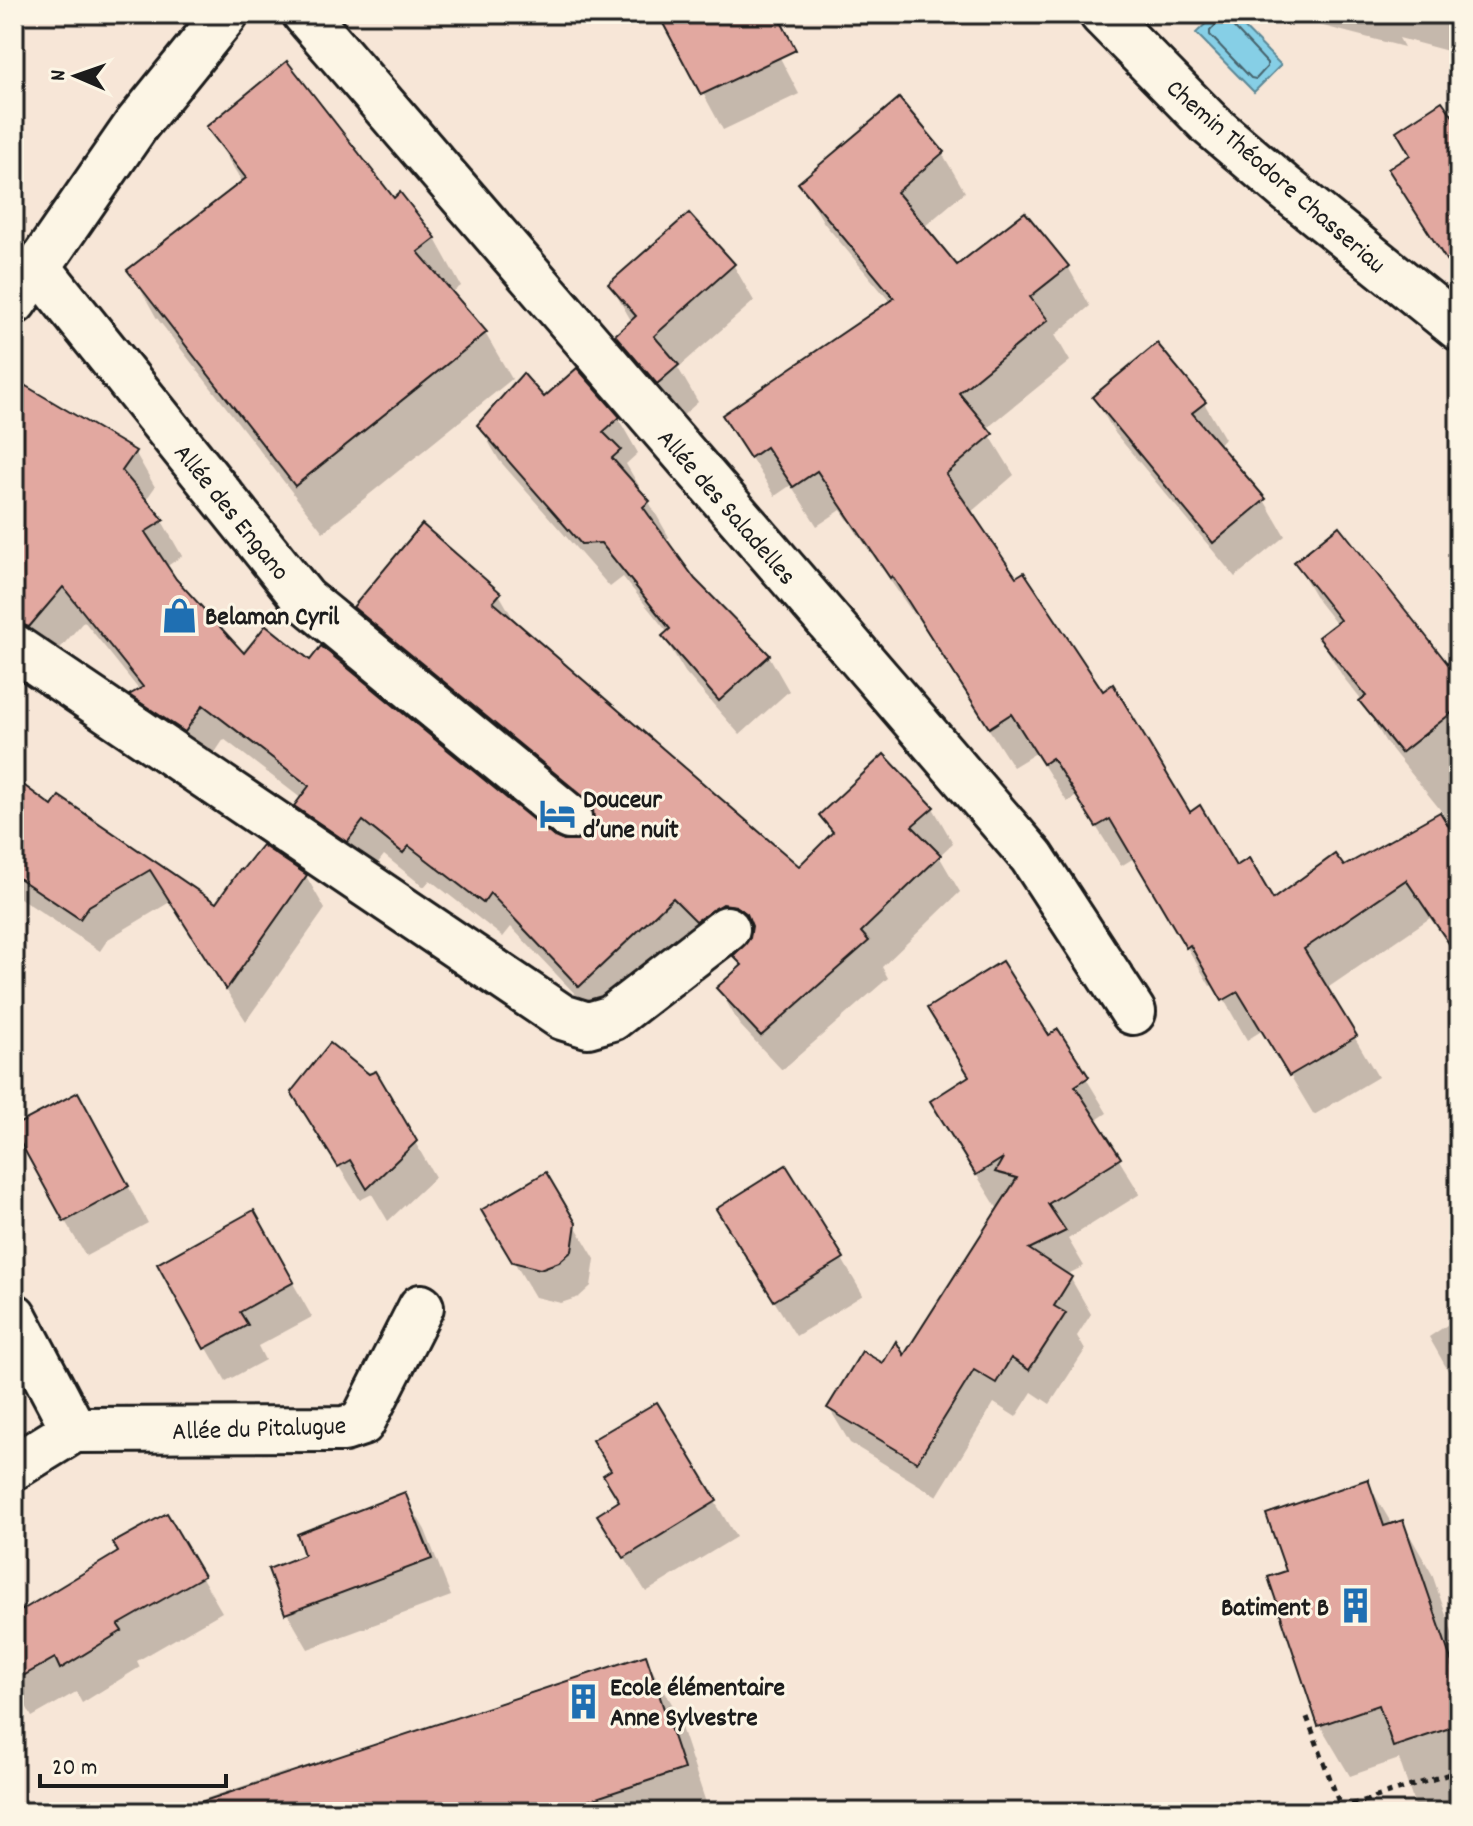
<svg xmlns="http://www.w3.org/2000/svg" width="1473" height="1826" viewBox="0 0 1473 1826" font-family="Dekko,sans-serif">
  <rect width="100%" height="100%" fill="#f7e6d7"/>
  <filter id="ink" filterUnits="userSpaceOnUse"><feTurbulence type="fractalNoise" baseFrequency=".0125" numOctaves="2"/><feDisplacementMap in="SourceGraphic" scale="16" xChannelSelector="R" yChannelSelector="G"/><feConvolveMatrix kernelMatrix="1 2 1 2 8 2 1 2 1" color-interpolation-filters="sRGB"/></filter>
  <g filter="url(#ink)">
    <!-- water -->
    <path fill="#86cfe6" stroke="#5c8795" stroke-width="2" d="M1216,14h15l50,51 -27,27 -58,-59z"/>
    <!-- shadow -->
    <g fill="#0003">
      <path d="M660,14h97l42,80 -76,36z"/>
      <path d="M1277,14h101l11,3v-3h70v40l-60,-16 5,9z"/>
      <path d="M208,127l185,74 7,-6 35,44 26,47 -10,7 34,40 27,46 -189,153 -167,-215 -26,-47 113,-87z"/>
      <path d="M942,153l23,39 -41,35 33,41 111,-1 22,39 -35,29 15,26 -84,68 28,46 -44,38 45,67 87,113 87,121 47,54 36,34 72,-34 99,-55 -58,-72 -23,-40 -19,-24 -23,-39 17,-13 -18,-23 -23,-39 163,117v280l-29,-42 -104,71 52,88 -64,38 -51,-85 -16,10 -32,-56 -5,2 -76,-128 -13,8 -44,-70 -10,6 -31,-49 -23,14 -97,-152 -1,1 -74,-106 -24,16 -26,-41 -16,11 -50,-80 166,-113 -67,-80 -23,-40z"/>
      <path d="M689,216l45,50 20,35 -76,67 20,34 -19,17 -41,-48 -21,-36 15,-13 -22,-38z"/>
      <path d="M1094,398l110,5 21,36 -8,6 47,55 21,36 -50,41 -120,-144z"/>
      <path d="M544,399l74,19 20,35 -12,11 13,22 -2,3 12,13 20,35 -4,4 28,39 76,76 20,35 -49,44 -55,-63 -21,-35 4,-4 -45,-56 -13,10 -111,-127 -20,-35z"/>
      <path d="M14,404l121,48 20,35 -10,14 17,20 20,35 -16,11 9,13 66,73 24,-26 288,211 11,5h14l11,-8 6,-12 -219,-181 -21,-35 144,-13 18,31 282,244 34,-34 -12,-20 112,-7 20,35 -14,13 21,36 -78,75 6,11 -106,92 -43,-46 -20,-36 23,-20 -7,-11 16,-17 -7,-1 -143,82 -90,-94 -8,10 -73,-57 -6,7 -40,-32 -16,21 -52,-35 -20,-35 6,-7 -78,-60 -18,27 -54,-36 -20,-35 8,-4 -56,-70 -35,40 -35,-7z"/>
      <path d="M14,780l38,29 165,97 89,-30 19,33 -79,112 -76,-119 -62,37 -8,12 -86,-57z"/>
      <path d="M1058,1032l49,81 -12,8 45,73 -72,45 16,27 -18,9 5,4 20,35 -14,22 8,14 -35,54 -18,-12 -16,25 -22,-14 -57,93 -87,-53 -21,-35 54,-43 21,-7 95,-147 -46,-74 95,-99z"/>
      <path d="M375,1073l60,104 -47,44 -16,-27 -12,6 -46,-73 54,-51z"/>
      <path d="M98,1130l50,93 -62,33 -21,-35z"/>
      <path d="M545,1175l50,84 -4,27 -12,11 -18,6 -26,-6 -51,-86z"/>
      <path d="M739,1245l103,14 21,36 -67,41z"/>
      <path d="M272,1246l40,71 -54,29 7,14 -39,21 -67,-116z"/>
      <path d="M1459,1317v73l-30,-53z"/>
      <path d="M1367,1482l26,44 9,-4 30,52 27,79v159h-42l-18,-53 -49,17 -30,-51 -31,-153z"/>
      <path d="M404,1494l21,36 26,66 -143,53 -21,-36 20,-57z"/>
      <path d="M621,1502h94l21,35 -90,55 -26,-41z"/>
      <path d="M166,1516l56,96 -85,49 3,6 -58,36 -6,-11 -44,25 -6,-11 -12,7v-122l11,20 96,-58z"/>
      <path d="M645,1658l30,51 34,103h-544l123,-41 3,4z"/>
      <path d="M50,1800l7,12h-43v-1z"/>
    </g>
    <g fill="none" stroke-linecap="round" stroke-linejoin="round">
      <!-- shore -->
      <path stroke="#46646d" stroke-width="2" d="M1221,19h5l41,44v4l-11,12 -5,-1 -41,-43v-4z"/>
    </g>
    <!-- building -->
    <g fill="#e2a8a0" stroke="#1c1c1c" stroke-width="2">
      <path d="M658,14h119l19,36 -95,45z"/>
      <path d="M287,61l107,137 6,-6 36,46 -18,14 69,80 -192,154 -168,-216 119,-92 -40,-51z"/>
      <path d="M899,98l45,54 -47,40 60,73 68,-53 44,54 -39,31 18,23 -89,73 34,41 -47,40 70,103 8,-5 79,119 10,-7 77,128 10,-7 36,61 13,-8 24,41 62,-45 9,12 96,-54 19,31 -2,2 2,4v109l-53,-78 -102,69 53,87 -68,40 -51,-84 -16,9 -32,-56 -4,3 -76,-129 -14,8 -44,-69 -9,6 -32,-50 -22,14 -97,-152 -2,2 -73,-107 -24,16 -27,-40 -16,11 -28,-43 172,-117 -96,-115z"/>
      <path d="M1442,101l17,24v155l-71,-111 22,-14 -14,-24z"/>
      <path d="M689,213l46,51 -81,72 25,29 -22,19 -42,-49 21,-19 -28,-32z"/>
      <path d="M1157,343l49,59 -14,11 74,86 -53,44 -121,-146z"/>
      <path d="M577,368l43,49 -17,15 18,18 -9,8 38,43 -7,6 52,72 75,76 -51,46 -57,-65 8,-7 -69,-86 -20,1 -104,-119 46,-52 21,24z"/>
      <path d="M14,379l122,72 -14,20 42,49 -19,12 31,47 68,74 22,-28 44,35 11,-14 233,191 10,4h13l11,-8 6,-13 -1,-11 -8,-11 -232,-191 69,-83 79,69 -8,9 306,264 34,-34 -14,-17 65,-61 50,53 -22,19 29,29 -80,77 8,9 -108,95 -45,-48 26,-23 -9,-9 17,-18 2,-12 -5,-12 -11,-8 -13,-2 -27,17 -23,-23 -94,89 -89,-94 -7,10 -74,-57 -6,7 -40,-32 -16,21 -53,-36 15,-20 -106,-81 -18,27 -56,-37 14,-8 -80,-100 -34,40 -15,-5z"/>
      <path d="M1339,526l120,152v29l-58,46 -42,-52 7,-5 -48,-59 22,-17 -46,-58z"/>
      <path d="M14,778l38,28 7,-10 157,107 24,-34 2,1 20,-25 45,30 -81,115 -76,-120 -61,36 -9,13 -66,-44z"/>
      <path d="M1002,961l47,74 9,-6 31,48 -14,9 46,72 -73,46 18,27 -37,18 43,28 -18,29 12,7 -37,57 -18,-12 -15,25 -22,-13 -57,92 -90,-54 35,-57 21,12 13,-22 8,14 113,-177 -22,-6 8,-14 -27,17 -46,-74 39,-25 -42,-68z"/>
      <path d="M330,1043l39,31 7,-3 41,70 -50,48 -17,-29 -12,7 -47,-75z"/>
      <path d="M78,1092l51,94 -65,36 -50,-91v-5z"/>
      <path d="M786,1165l58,93 -70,43 -58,-92z"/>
      <path d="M546,1172l30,51 -4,28 -13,11 -19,7 -28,-7 -31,-52z"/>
      <path d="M254,1210l40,72 -54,30 8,13 -44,24 -47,-85z"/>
      <path d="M657,1402l60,99 -93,57 -27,-43 22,-14 -16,-26 8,-5 -19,-30z"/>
      <path d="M1368,1479l16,47 19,-6 56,163v42l-66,22 -14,-42 -61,21 -50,-149 18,-6 -20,-57z"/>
      <path d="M405,1492l27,67 -147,55 -17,-45 36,-14 -7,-21z"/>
      <path d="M167,1513l37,63 -86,49 4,6 -62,38 -5,-11 -41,23v-66l104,-63 -5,-9z"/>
      <path d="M646,1655l38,114 -130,43h-351l-2,-10z"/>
    </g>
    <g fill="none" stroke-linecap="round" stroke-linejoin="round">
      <defs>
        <g id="minor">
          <path d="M305,14l727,843 101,155"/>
          <path d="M1102,14l109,111 74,63 174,140"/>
          <path d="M38,267l266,332 265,218"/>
          <path d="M14,302l123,-178 89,-110"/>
          <path d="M14,647l548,370 26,8 24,-7 115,-89"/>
          <path d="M14,1316l60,114"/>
          <path d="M14,1467l60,-37 270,-1 18,-6 59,-116"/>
        </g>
      </defs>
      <!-- minor casing -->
      <use href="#minor" stroke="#1c1c1c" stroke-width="50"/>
      <!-- path -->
      <path stroke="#1c1c1c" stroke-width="5" stroke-dasharray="6 6" stroke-linecap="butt" d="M1307,1717l34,91 118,-37"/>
      <!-- minor -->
      <use href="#minor" stroke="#fcf5e5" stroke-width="44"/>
    </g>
  </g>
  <!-- icons -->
  <defs>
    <symbol id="shop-bare" viewBox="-9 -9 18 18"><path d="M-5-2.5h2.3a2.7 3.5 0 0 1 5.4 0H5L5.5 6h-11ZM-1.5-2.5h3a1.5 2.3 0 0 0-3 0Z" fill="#1f6fb2" stroke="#fcf5e5" stroke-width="2.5" paint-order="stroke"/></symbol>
    <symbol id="hotel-bare" viewBox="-9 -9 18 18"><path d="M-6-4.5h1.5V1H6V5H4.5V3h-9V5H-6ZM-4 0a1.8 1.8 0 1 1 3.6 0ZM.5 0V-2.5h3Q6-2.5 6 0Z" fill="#1f6fb2" stroke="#fcf5e5" stroke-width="2.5" paint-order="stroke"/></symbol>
    <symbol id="building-bare" viewBox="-9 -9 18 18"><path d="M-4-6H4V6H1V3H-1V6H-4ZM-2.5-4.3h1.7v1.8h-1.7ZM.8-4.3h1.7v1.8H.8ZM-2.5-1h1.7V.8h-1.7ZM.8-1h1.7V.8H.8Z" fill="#1f6fb2" stroke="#fcf5e5" stroke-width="2.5" paint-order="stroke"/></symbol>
  </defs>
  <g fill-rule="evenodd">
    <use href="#shop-bare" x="154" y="590" width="51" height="51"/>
    <use href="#hotel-bare" x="532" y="788" width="51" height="51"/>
    <use href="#building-bare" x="1330" y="1580" width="51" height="51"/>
    <use href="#building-bare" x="558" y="1676" width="51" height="51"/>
  </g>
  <g text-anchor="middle" stroke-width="6" stroke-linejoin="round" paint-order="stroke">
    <!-- street labels -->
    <g font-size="26" fill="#1c1c1c" stroke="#fcf5e5">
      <text transform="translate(1277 175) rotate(41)" y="9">Chemin Théodore Chasseriau</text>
      <text transform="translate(728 506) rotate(49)" y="9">Allée des Saladelles</text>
      <text transform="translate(233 511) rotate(51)" y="9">Allée des Engano</text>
      <text transform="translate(259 1427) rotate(-2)" y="9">Allée du Pitalugue</text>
    </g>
    <!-- poi labels -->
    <g font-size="26" font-weight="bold" fill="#1c1c1c" stroke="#fcf5e5" text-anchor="start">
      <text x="205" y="624">Belaman Cyril</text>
      <text x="583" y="807">Douceur<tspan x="583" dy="30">d’une nuit</tspan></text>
      <text x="1329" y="1615" text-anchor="end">Batiment B</text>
      <text x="610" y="1695">Ecole élémentaire<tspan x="610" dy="30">Anne Sylvestre</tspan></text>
    </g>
  </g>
  <!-- margin -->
  <rect width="1473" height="1826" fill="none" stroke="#fcf5e5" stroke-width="48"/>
  <rect x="24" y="24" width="1425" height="1778" fill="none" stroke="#1c1c1c" stroke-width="3" filter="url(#ink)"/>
  <!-- north arrow -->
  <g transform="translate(76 76) rotate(272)" stroke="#fcf5e5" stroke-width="6" paint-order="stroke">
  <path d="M0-6L14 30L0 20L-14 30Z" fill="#1c1c1c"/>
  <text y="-12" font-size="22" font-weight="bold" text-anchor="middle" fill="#1c1c1c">N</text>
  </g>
  <!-- scale -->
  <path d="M40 1774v12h186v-12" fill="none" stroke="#1c1c1c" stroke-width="4"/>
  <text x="52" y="1774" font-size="24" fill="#1c1c1c" stroke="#fcf5e5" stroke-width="6" paint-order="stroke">20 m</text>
</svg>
